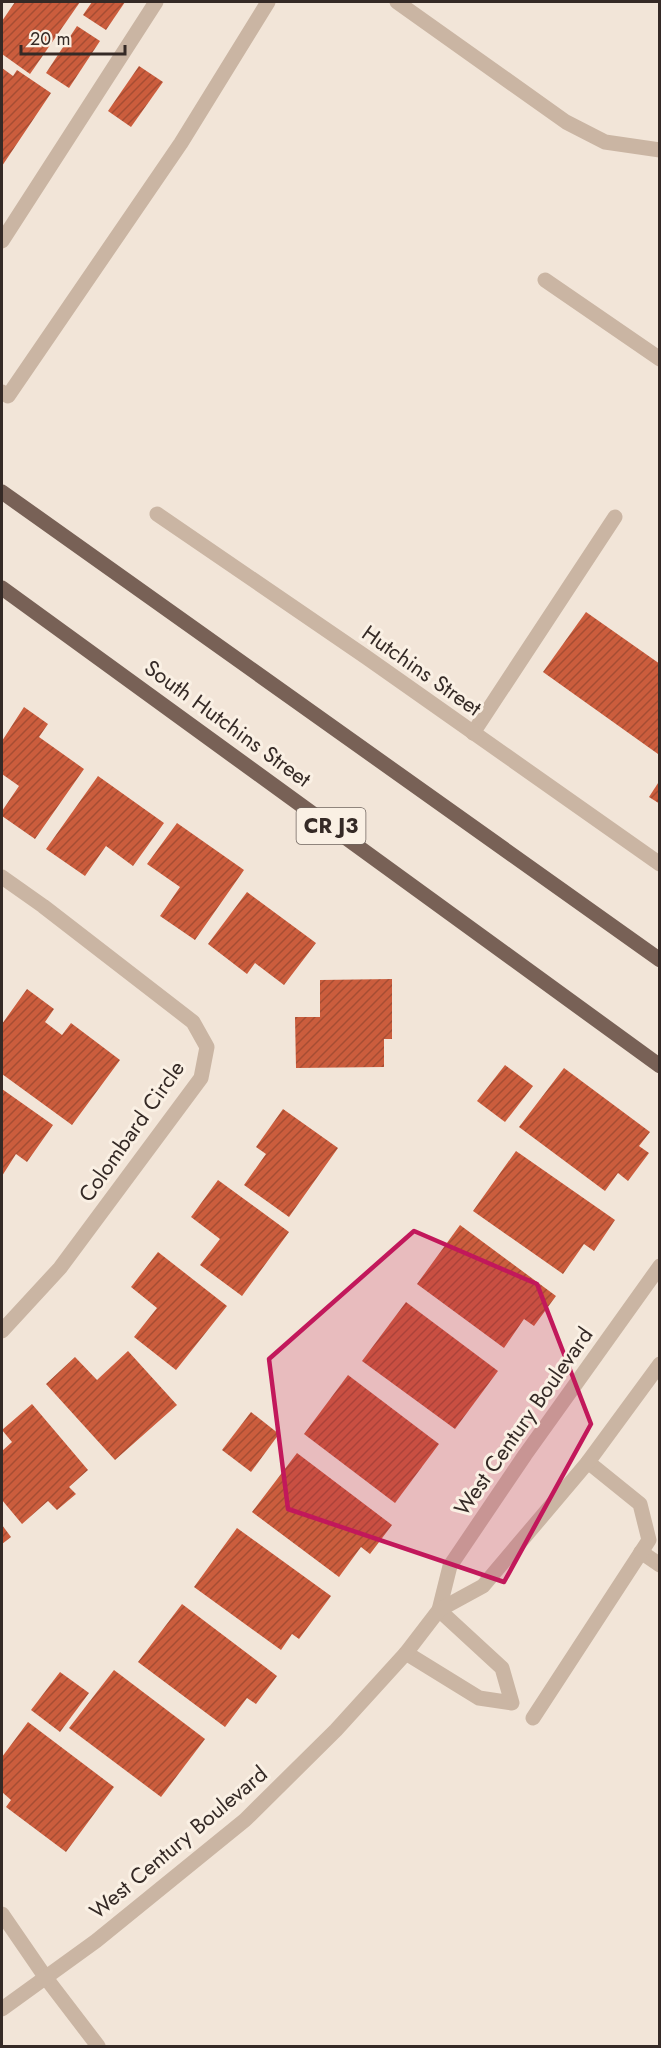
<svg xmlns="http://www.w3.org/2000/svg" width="661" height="2048" viewBox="0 0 661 2048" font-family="Jost,sans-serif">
  <defs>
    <pattern id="building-hatch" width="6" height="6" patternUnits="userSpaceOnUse" patternTransform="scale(1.5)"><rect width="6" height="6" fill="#cb5d3d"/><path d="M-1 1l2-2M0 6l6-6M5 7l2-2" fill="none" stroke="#a64d33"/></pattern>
  </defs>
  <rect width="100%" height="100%" fill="#f2e5d8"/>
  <!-- building -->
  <g fill="url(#building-hatch)">
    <path d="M15,2h65l-50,72 -28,-20v-33z"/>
    <path d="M92,2h33l-19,28 -23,-15z"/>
    <path d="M77,26l23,15 -31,47 -23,-15z"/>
    <path d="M139,66l24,16 -32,45 -23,-16z"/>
    <path d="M2,68l11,8 4,-6 34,23 -49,73z"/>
    <path d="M586,612l74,52v88l-2,2 -115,-82z"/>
    <path d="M24,707l24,17 -9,13 45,32 -49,70 -33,-23v-5l17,-25 -17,-12v-33z"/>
    <path d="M98,776l66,47 -31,43 -27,-20 -21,30 -39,-27z"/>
    <path d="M660,780v24l-11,-7z"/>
    <path d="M177,823l67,47 -49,70 -35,-24 20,-29 -33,-23z"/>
    <path d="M247,892l69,51 -32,42 -29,-22 -8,11 -39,-30z"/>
    <path d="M392,979v60h-8v28l-88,1 -1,-51h25v-37z"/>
    <path d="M27,989l27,20 -9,13 17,13 9,-12 49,37 -48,65 -70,-51v-50z"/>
    <path d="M505,1065l28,21 -28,36 -28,-21z"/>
    <path d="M564,1068l86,64 -11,14 10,7 -21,28 -10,-8 -13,18 -86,-64z"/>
    <path d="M2,1089l51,36 -26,37 -11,-8 -14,22z"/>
    <path d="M283,1109l55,39 -49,69 -45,-32 22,-31 -10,-7z"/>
    <path d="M516,1151l99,69 -21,31 -10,-7 -21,30 -90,-63z"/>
    <path d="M218,1180l71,52 -47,64 -42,-31 20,-26 -29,-22z"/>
    <path d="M460,1225l96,71 -22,30 -10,-7 -20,29 -87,-64z"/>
    <path d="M158,1252l69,54 -51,64 -42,-33 23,-29 -26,-21z"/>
    <path d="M406,1302l92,69 -43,58 -93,-68z"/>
    <path d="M128,1351l49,54 -62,55 -69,-76 29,-27 22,23z"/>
    <path d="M348,1375l91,69 -44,59 -91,-69z"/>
    <path d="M32,1404l56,66 -19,17 7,7 -19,16 -9,-9 -26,23 -20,-24v-49l10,-9 -10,-12z"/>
    <path d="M251,1412l28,22 -28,38 -29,-22z"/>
    <path d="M297,1453l95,72 -22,29 -9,-7 -22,30 -87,-65z"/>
    <path d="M2,1525l9,12 -9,7z"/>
    <path d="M237,1528l94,68 -32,43 -7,-5 -11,16 -87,-63z"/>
    <path d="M182,1604l95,72 -21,28 -9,-6 -22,29 -87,-65z"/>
    <path d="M114,1670l91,69 -44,58 -92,-69z"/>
    <path d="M60,1672l29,21 -29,39 -29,-22z"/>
    <path d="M28,1722l86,65 -48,65 -60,-45 5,-7 -9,-8v-35z"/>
  </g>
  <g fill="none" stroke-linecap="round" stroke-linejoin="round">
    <!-- service -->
    <g stroke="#cab5a3" stroke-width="15">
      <path d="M545,280l115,79"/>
      <path d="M473,733l142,-216"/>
      <path d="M641,1552l19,13"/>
      <path d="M406,1653l73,45 33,5 -10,-35 -63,-58"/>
      <path d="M533,1718l116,-178 -9,-36 -52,-42"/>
    </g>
    <!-- minor -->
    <g stroke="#cab5a3" stroke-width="15">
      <path d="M397,2l169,120 39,20 55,8"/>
      <path d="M2,241l154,-239"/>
      <path d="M2,392l6,4 173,-253 87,-141"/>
      <path d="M157,514l209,143 294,207"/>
      <path d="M2,877l41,29 150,116 14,25 -6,31 -141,190 -58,63"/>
      <path d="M2,1914l44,64 52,68"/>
    </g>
    <!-- tertiary -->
    <g stroke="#cab5a3" stroke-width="15">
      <path d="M439,1610l11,-44 75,-111 135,-189"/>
      <path d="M2,2009l94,-68 149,-121 91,-90 70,-77 33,-43 44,-24 105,-124 72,-98"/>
    </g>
    <!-- primary -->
    <g stroke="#786156" stroke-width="15">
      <path d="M2,492l658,468"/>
      <path d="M2,588l658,478"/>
    </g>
  </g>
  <!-- marked area -->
  <path fill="#c2185b" fill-opacity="0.2" stroke="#c2185b" stroke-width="4.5" stroke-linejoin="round" d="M414,1231l123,53 54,140 -87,158 -216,-73 -19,-150z"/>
  <g text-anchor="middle" stroke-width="6" stroke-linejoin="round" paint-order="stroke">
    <!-- shield labels -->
    <rect fill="#faf0e4" stroke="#70655f" stroke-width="1.5" x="296.5" y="808" width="69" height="36" rx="4.5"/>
    <g font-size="21" font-weight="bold" fill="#352a26">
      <text x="331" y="833">CR J3</text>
    </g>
    <!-- street labels -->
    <g font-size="22" fill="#352a26" stroke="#faf0e4">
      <text transform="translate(422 670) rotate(35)" y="8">Hutchins Street</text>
      <text transform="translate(228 723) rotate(36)" y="8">South Hutchins Street</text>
      <text transform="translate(131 1131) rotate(-55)" y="8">Colombard Circle</text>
      <text transform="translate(523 1421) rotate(-55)" y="8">West Century Boulevard</text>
      <text transform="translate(178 1842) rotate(-40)" y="8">West Century Boulevard</text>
    </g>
  </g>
  <!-- border -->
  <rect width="661" height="2048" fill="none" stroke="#352a26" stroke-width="6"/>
  <!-- scale -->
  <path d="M21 45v9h104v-9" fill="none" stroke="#352a26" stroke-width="3"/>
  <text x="30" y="45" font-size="18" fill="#352a26" stroke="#faf0e4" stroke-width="4.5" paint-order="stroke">20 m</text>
</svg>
